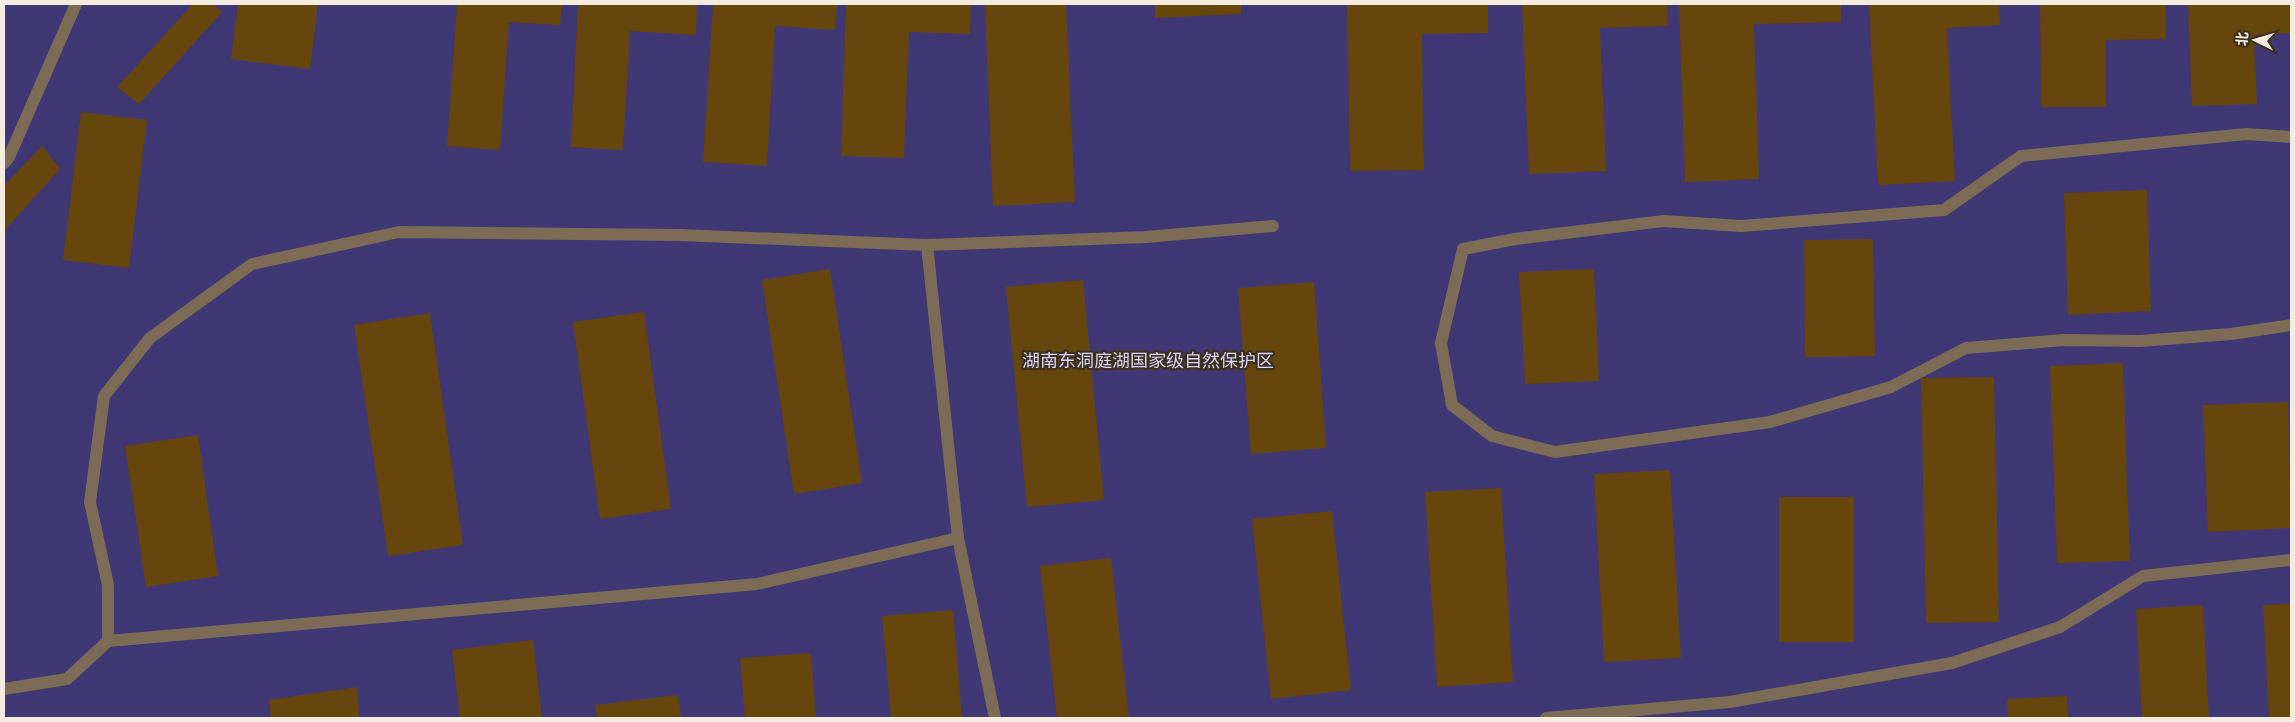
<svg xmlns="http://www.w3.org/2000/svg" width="2295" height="722" viewBox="0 0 2295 722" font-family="Commissioner,'Noto Sans SC',sans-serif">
  <rect width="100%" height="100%" fill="#3e301c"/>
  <!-- green -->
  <rect fill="#403875" x="4" y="4" width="2287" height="714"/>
  <!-- building -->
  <g fill="#66460d">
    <path d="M193,4h20l9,8 -83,92 -22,-17z"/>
    <path d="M238,4h80l-8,65 -79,-10z"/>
    <path d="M457,4h105l-2,21 -51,-3 -9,128 -53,-4z"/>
    <path d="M578,4h119l-1,31 -66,-4 -7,119 -52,-3z"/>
    <path d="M713,4h124l-2,26 -60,-4 -8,140 -64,-4z"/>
    <path d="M846,4h125l-1,30 -61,-2 -5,126 -63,-2z"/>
    <path d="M985,4h81l9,198 -82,4z"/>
    <path d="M1155,4h86v10l-86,4z"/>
    <path d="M1347,4h141v29l-66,1 2,136 -74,1z"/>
    <path d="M1522,4h145l1,22 -68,2 6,143 -77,3z"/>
    <path d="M1679,4h162v18l-87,2 5,155 -74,3z"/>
    <path d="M1869,4h130l1,21 -53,3 8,153 -77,4z"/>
    <path d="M2040,4h126v35l-60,1v67h-65z"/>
    <path d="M2188,4h103v29l-37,2 3,69 -65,2z"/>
    <path d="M81,112l66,8 -18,148 -66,-8z"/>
    <path d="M42,146l18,23 -56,62v-45z"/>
    <path d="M2147,190l4,121 -83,4 -4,-122z"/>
    <path d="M1873,239l2,117 -70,1 -1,-117z"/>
    <path d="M830,269l32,214 -68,11 -32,-214z"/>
    <path d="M1594,269l5,112 -74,3 -6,-112z"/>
    <path d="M1083,280l21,220 -77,7 -21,-220z"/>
    <path d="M1314,282l12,166 -75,6 -13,-166z"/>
    <path d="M644,312l27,197 -71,10 -27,-197z"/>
    <path d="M430,313l33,232 -75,11 -34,-231z"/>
    <path d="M2123,363l7,198 -73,2 -7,-197z"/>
    <path d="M1994,377l5,245 -73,1 -5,-245z"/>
    <path d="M2288,402l3,126 -83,4 -5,-127z"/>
    <path d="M198,435l20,141 -72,11 -21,-141z"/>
    <path d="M1670,470l11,188 -77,4 -10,-188z"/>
    <path d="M1501,488l12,194 -76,5 -12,-195z"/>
    <rect x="1779" y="497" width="75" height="145"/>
    <path d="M1332,511l19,179 -80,9 -19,-180z"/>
    <path d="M1111,558l18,160h-72l-17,-152z"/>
    <path d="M2291,604v114h-22l-6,-113z"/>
    <path d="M2203,605l6,113h-67l-6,-109z"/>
    <path d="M953,610l9,108h-71l-9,-102z"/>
    <path d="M533,640l9,78h-82l-8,-68z"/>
    <path d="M811,653l5,65h-71l-5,-60z"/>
    <path d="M357,687l2,31h-88l-2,-18z"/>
    <path d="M678,695l3,23h-84l-2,-13z"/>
    <path d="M2067,696l1,22h-60l-1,-19z"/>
  </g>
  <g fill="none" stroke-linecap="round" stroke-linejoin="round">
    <!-- street -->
    <g stroke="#7c6c56" stroke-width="12">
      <path d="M2291,137l-45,-3 -225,22 -77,54 -203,16 -78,-5 -148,18 -52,10 -22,94 11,62 40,31 63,16 215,-30 121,-35 75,-39 98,-8 76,1 91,-7 60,-9"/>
      <path d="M4,163l5,-6 67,-153"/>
      <path d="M958,538l37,180"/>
      <path d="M108,641l649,-57 201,-46 -31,-293"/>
      <path d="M4,689l63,-10 41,-38v-56l-18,-83 14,-106 46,-58 102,-74 147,-32 280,3 248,10 219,-8 127,-11"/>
      <path d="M1546,718l184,-16 222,-39 108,-36 83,-51 148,-16"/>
    </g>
  </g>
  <g text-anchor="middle" stroke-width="4.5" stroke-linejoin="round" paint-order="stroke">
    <!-- park labels -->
    <g font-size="18" fill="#d6d5fb" stroke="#3e301c">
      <text x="1148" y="367">湖南东洞庭湖国家级自然保护区</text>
    </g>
  </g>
  <!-- border -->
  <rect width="2295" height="722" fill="none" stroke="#f5ece0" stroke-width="10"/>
  <!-- north arrow -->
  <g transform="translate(2255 40) rotate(275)" stroke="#3e301c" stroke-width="4" paint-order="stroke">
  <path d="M0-4L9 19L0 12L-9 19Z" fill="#f5ece0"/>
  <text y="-8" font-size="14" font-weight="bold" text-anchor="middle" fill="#f5ece0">北</text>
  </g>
</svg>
